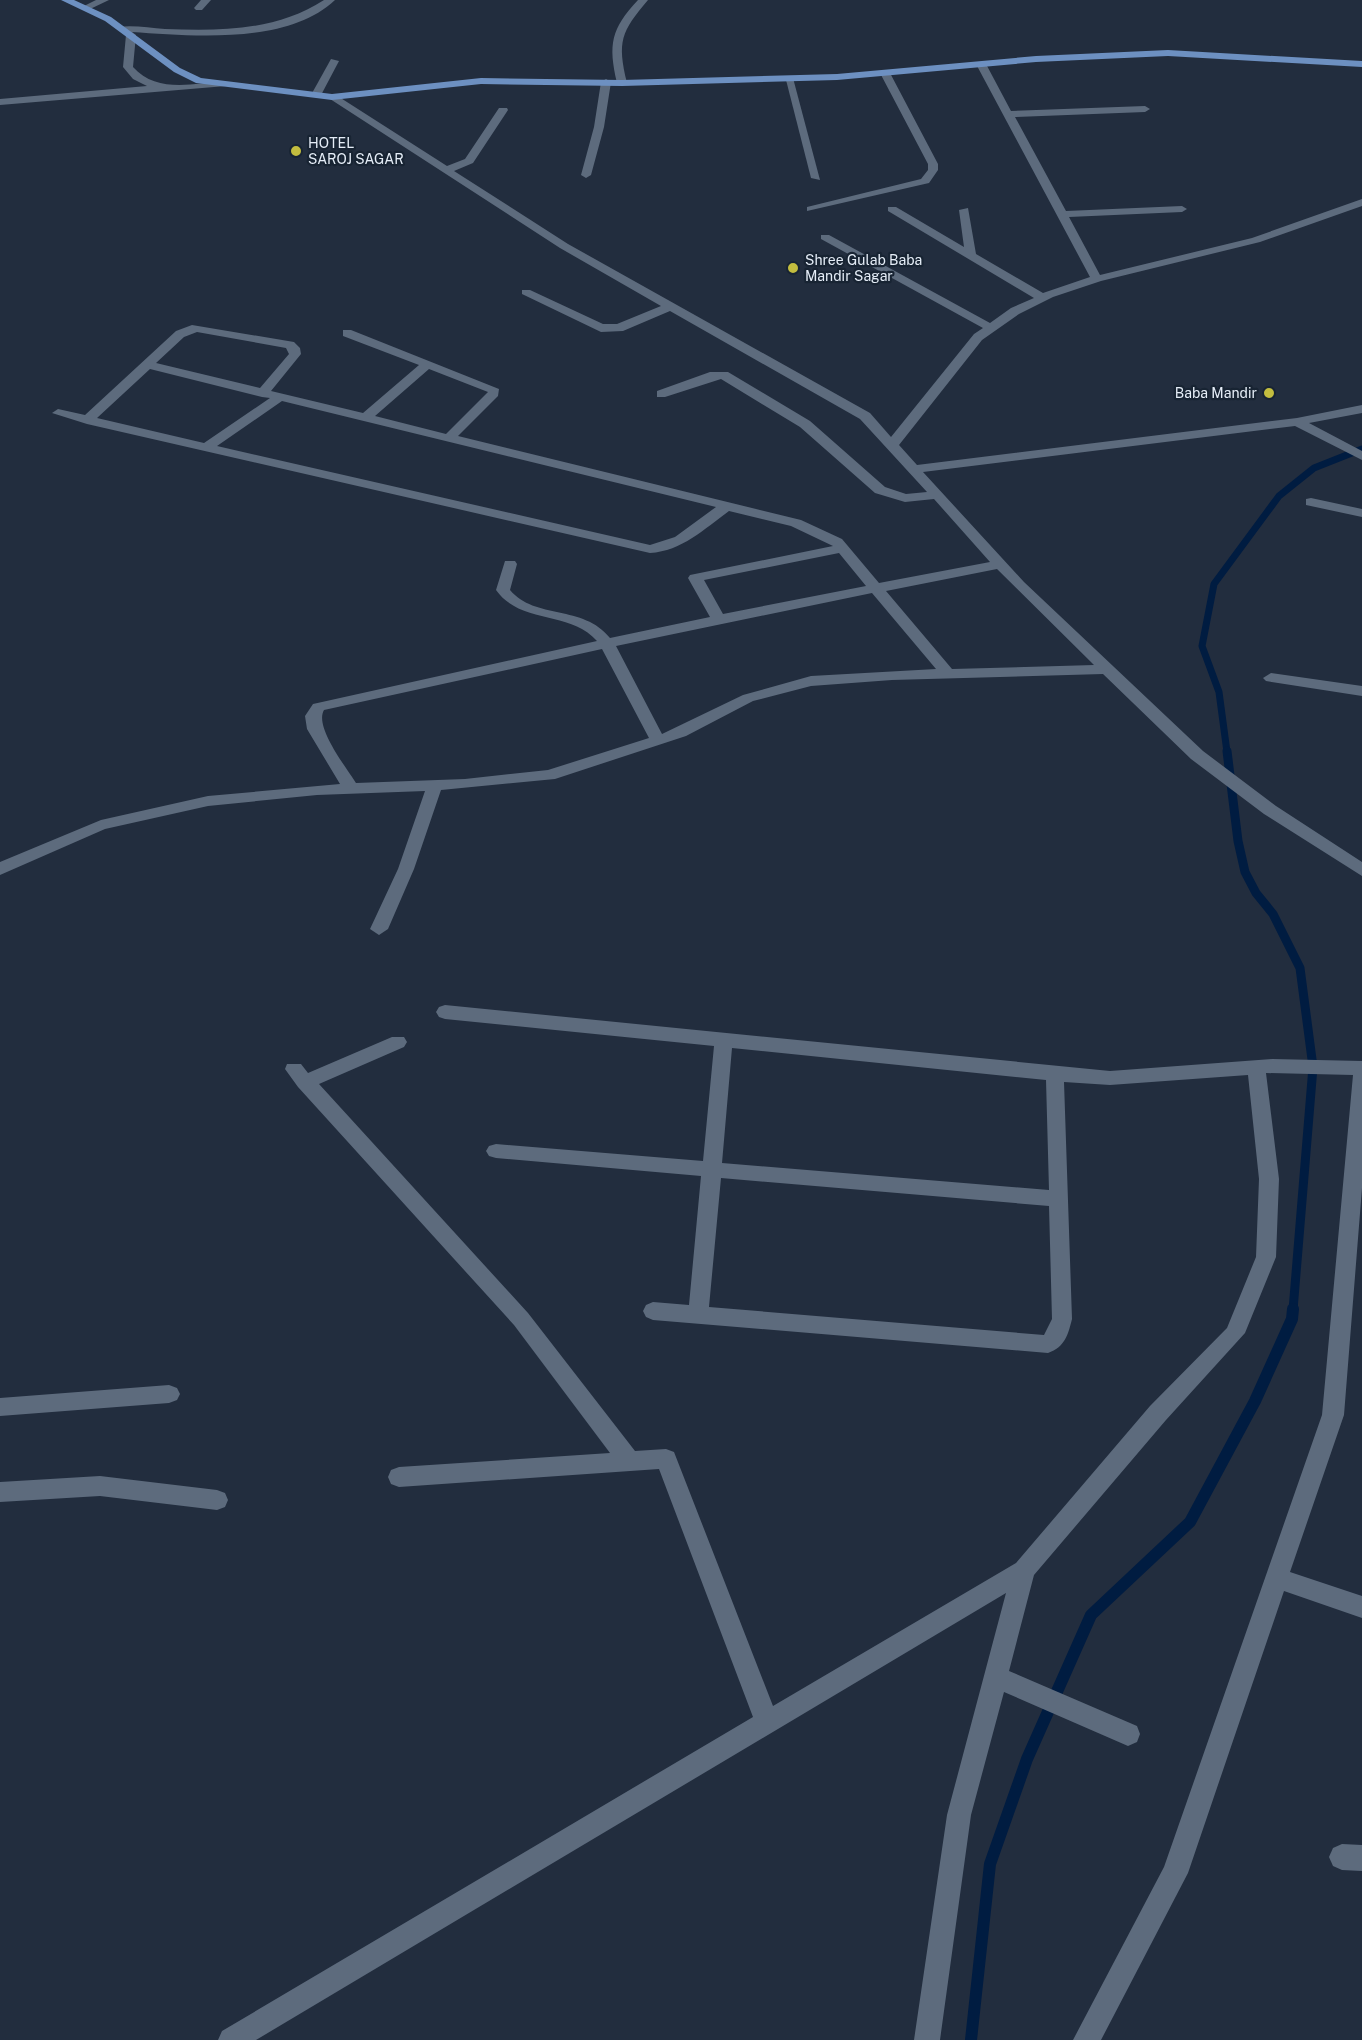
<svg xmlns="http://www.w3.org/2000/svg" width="1362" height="2040" viewBox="0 0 1362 2040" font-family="'Public Sans',sans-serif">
  <rect width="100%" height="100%" fill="#222d3e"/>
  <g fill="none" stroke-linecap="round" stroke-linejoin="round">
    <!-- stream-far2 -->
    <path stroke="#001c41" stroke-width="7" d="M1227,752l-8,-60 -17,-46 12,-62 65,-88 35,-28 48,-19"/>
    <!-- stream-far1 -->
    <path stroke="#001c41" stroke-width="9" d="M1227,751l11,90 7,31 11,21 17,21 27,54 13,99 -20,243"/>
    <!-- stream -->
    <path stroke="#001c41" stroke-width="12" d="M971,2040l19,-176 37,-105 64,-144 99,-93 65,-121 37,-82 1,-10"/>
    <!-- minor -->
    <g fill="#5d6b7d" fill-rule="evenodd">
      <path d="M96,0h13l-21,10 -8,-2z"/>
      <path d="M201,0h10l-9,10h-6l-2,-2z"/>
      <path d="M324,0h11c-47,45 -143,36 -203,32l4,3 -3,32c23,26 59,17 90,14l3,1v4l-226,19v-6l147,-13 -14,-7 -10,-12 3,-32 4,-3 -11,-1v-4c14,-2 31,1 46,2 56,2 111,2 159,-29z"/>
      <path d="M638,0h10c-27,32 -31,41 -21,83l-5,3 -5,-3c-9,-39 -6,-54 21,-83z"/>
      <path d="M331,59l8,2 -19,36h-8l-1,-2z"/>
      <path d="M978,62l8,2 25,47 134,-5 5,3 -5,3 -130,5 51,94 116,-5 5,3 -5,3 -113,5 31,58 152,-37 110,-39v7l-102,36 -159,39 -48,16 -34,17 -37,26 -83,105 18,20 380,-47 65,-13v8l-53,10 53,28v9l-67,-34 -372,46 101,110 179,169 73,55 86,56v14l-98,-62 -73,-55 -88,-85 -211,6 -81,6 -58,15 -67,35 -131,43 -114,11 -27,79 -26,60 -9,6 -9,-6 28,-60 27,-78 -108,4 -109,11 -103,23 -105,46v-13l101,-42 107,-24 132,-12 -33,-55 -2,-13 8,-12 284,-63c-27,-31 -76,-16 -101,-51l9,-29h10l2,3 -7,26c25,30 73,14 100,48l100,-21 -22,-39 2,-3 143,-29 -42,-20 -62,-15c-25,18 -47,40 -79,42l-563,-129 -35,-11 6,-4 27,6 91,-84 16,-6 102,17 6,6 1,6 -30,37 92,22 56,-48 -76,-29v-6h8l148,59 -1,7 -40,40 343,84 41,19 37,44 111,-21 -56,-63 -29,3 -30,-9 -75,-66 -79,-48 -56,18h-8v-6l53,-19h18l82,49 75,66 21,7 21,-2 -67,-73 -190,-108 -47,20 -22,1 -79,-38v-4h8l73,34h14l44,-18 -101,-58 -233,-151 9,-2 111,71 18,-7 34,-51h8l1,2 -35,53 -19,8 114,73 302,169 21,24 83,-103 9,-6 -162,-89v-4h8l161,88 21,-15 23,-10 -146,-87v-4h8l68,40 -5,-37 9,-2 8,46 67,39 47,-16 -114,-213zM197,332l89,16 3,6 -29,34 -104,-25 28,-26zM150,369l112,28 8,1 -66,45 -107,-25zM429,369l59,23 -42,42 -71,-18zM282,401l434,106 -41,30 -25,8 -433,-99zM839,553l27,33 -143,28 -19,-34zM997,569l97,96 -142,4 -66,-78zM872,593l64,76 -125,7 -68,19 -81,39 -46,-88zM602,649l47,89 -101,32 -83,9 -109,4c-10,-16 -42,-56 -32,-73z"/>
      <path d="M882,71l8,2 48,91v6l-9,13 -122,28v-4l114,-28 7,-9v-6l-48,-91z"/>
      <path d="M785,76l8,2 27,102 -9,-2z"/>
      <path d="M606,79l5,3 -7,45 -13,48 -5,3 -5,-3 13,-48 7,-45z"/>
      <path d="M1311,498l51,11v8l-56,-12v-6z"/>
      <path d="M1271,673l91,13v10l-96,-15 -3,-3z"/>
      <path d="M445,1005l665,66 162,-12 90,2v127l-18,227 -54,157 72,24v22l-78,-27 -96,282 -87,167h-28l91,-173 158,-452 31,-340 -87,-2 13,106 -3,78 -31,76 -79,87 -132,155 -25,96 128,55 3,8 -3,8 -9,4 -124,-54 -33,123 -31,225h-26l33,-225 59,-222 -750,447h-38l4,-9 531,-314 -94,-248 -260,18 -8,-3 -3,-7 3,-7 8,-3 211,-14 -96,-128 -216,-238 -13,-18 2,-5h14l7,9 84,-36h12l3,5 -3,5 -85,37 209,229 107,138 31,-2 8,3 99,254 243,-143 134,-157 77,-78 29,-71 3,-78 -11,-104 -138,10 -46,-3 8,237c-4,16 -7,28 -24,34l-395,-33 -7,-3 -3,-6 3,-6 7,-3 36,3 12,-129 -205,-18 -7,-2 -3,-5 3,-5 7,-2 207,17 11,-115 -269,-27 -6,-2 -3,-5 3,-5zM732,1048l314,32 3,110 -327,-27zM721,1178l328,28 3,113 -8,16 -335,-28z"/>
      <path d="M169,1385l8,3 3,6 -3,6 -8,3 -169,13v-18z"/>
      <path d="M100,1476l117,14 8,3 3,7 -3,7 -8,3 -117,-14 -100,6v-20z"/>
      <path d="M1342,1844l20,1v26l-20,-1 -9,-4 -4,-9 4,-9z"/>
    </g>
    <!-- major -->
    <path fill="#6d90c1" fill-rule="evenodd" d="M61,0h13l37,17 69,51 21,10 131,16 149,-16 141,2 215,-6 199,-18 132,-6 194,11v6l-194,-11 -132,6 -199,18 -215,6 -141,-2 -149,16 -136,-17 -22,-11 -69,-51z"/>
  </g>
  <!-- markers -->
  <g fill="#c3bd3f" stroke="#182433" stroke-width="2">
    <circle cx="296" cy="151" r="6"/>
    <circle cx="793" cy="268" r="6"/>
    <circle cx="1269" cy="393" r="6"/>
  </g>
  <g text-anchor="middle" stroke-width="4.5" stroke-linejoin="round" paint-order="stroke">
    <!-- far-poi labels -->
    <g font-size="14" fill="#e5edf7" stroke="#182433" text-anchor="start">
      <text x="308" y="148">HOTEL<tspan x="308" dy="16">SAROJ SAGAR</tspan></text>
      <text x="805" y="265">Shree Gulab Baba<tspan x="805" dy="16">Mandir Sagar</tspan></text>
      <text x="1257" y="398" text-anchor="end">Baba Mandir</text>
    </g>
  </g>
</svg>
